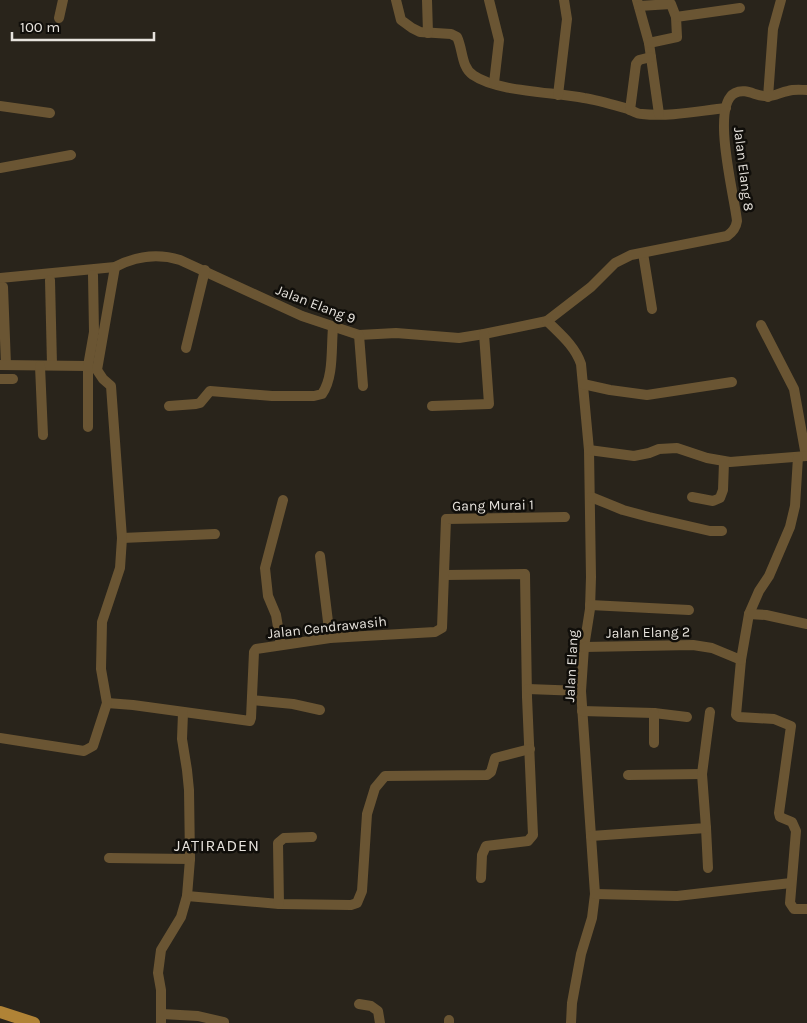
<svg xmlns="http://www.w3.org/2000/svg" width="807" height="1023" viewBox="0 0 807 1023" font-family="Karla,sans-serif">
  <rect width="100%" height="100%" fill="#29241b"/>
  <g fill="none" stroke-linecap="round" stroke-linejoin="round">
    <!-- minor -->
    <g stroke="#6a5533" stroke-width="10">
      <path d="M396,0l5,20 11,8 8,4 31,2 6,3c6,12 4,30 16,38 24,17 81,17 111,23 14,2 30,7 44,11 5,2 9,5 14,5 28,3 56,-3 84,-6"/>
      <path d="M427,0l1,33"/>
      <path d="M489,0l10,40 -5,43"/>
      <path d="M637,0l12,43 10,71"/>
      <path d="M639,6l32,-2 5,13 1,20 -28,6"/>
      <path d="M676,17l64,-9"/>
      <path d="M59,18l4,-18"/>
      <path d="M558,95l9,-76 -3,-19"/>
      <path d="M768,97l5,-68 8,-29"/>
      <path d="M0,106l50,7"/>
      <path d="M630,110l6,-46 3,-4 12,-3"/>
      <path d="M0,168l71,-13"/>
      <path d="M643,253l9,56"/>
      <path d="M0,278l115,-11c21,-11 42,-14 65,-7l122,56 57,19 37,-2 63,5 25,-4 63,-13 44,-34 24,-24 16,-8 96,-19c6,-4 9,-8 10,-15 -2,-23 -27,-116 -2,-128 12,-6 22,5 34,3 6,0 12,-4 19,-5 6,-2 13,-1 19,-1"/>
      <path d="M50,280l2,85"/>
      <path d="M3,287l3,78"/>
      <path d="M547,321c13,13 28,25 34,43l8,86 2,127 -1,32 -6,38 -3,44 14,203 -3,24 -11,36 -9,49 -1,20"/>
      <path d="M761,325l33,64 12,67"/>
      <path d="M359,335l4,51"/>
      <path d="M186,348l19,-78"/>
      <path d="M0,365l88,1"/>
      <path d="M40,366l3,69"/>
      <path d="M0,379h13"/>
      <path d="M583,384l27,6 37,5 85,-13"/>
      <path d="M169,406l27,-2 4,-1 10,-12 62,5h42l8,-2c12,-17 9,-46 11,-66"/>
      <path d="M432,406l57,-2 -5,-70"/>
      <path d="M88,427v-61l6,-34 -1,-57"/>
      <path d="M589,450l45,6 15,-3 10,-4 18,-1 30,10 23,4 77,-6"/>
      <path d="M798,457l-3,49 -5,21 -21,49 -10,15 -10,23 -8,46 -5,55 3,2 35,2 17,7 -12,87 1,4 12,5 4,9 -6,72 4,6h13"/>
      <path d="M591,497l32,13 26,7 61,14h12"/>
      <path d="M692,497l21,4 7,-3 3,-8 1,-28"/>
      <path d="M122,538l93,-4"/>
      <path d="M320,556l10,82"/>
      <path d="M445,575l80,-1 2,123 6,138 -5,6 -42,5 -4,9 -1,23"/>
      <path d="M590,605l99,5"/>
      <path d="M749,614l17,1 41,9"/>
      <path d="M281,645l-5,-30 -8,-19 -3,-28 18,-68"/>
      <path d="M584,647l109,-2 19,3 29,12"/>
      <path d="M528,689l53,2"/>
      <path d="M252,700l41,4 27,6"/>
      <path d="M107,703l26,2 117,16 1,-3 3,-66 2,-3 74,-11 105,-6 7,-4 4,-109 119,-2"/>
      <path d="M582,711l72,2 33,4"/>
      <path d="M0,738l84,13 9,-5 14,-43 -6,-34 1,-47 18,-54 2,-30 -11,-152 -8,-7 -6,-9 18,-103"/>
      <path d="M654,743v-30"/>
      <path d="M628,775l74,-1"/>
      <path d="M706,828l2,40"/>
      <path d="M591,836l115,-8 -4,-54 8,-62"/>
      <path d="M109,858l81,1"/>
      <path d="M595,894l82,2 114,-13"/>
      <path d="M187,896l92,8 72,1 6,-2 5,-12 5,-77 8,-26 10,-12 102,-1 4,-3 4,-14 35,-9"/>
      <path d="M279,904l-1,-61 6,-5 28,-1"/>
      <path d="M359,1004l12,2 7,5 2,12"/>
      <path d="M162,1014l36,2 26,6"/>
      <path d="M161,1023v-33l-3,-17 3,-23 20,-33 6,-21 3,-37 -1,-69 -2,-20 -5,-31 1,-26"/>
      <path d="M449,1023v-3"/>
    </g>
    <!-- major -->
    <path stroke="#b08336" stroke-width="12" d="M0,1012l34,11"/>
  </g>
  <g text-anchor="middle" stroke-width="5" stroke-linejoin="round" paint-order="stroke">
    <!-- street labels -->
    <g font-size="14" fill="#e7e3dd" stroke="#100e0a">
      <text transform="translate(744 169) rotate(83)" y="5">Jalan Elang 8</text>
      <text transform="translate(316 304) rotate(21)" y="5">Jalan Elang 9</text>
      <text transform="translate(493 505) rotate(-1)" y="5">Gang Murai 1</text>
      <text transform="translate(327 627) rotate(-6)" y="5">Jalan Cendrawasih</text>
      <text transform="translate(648 632) rotate(-1)" y="5">Jalan Elang 2</text>
      <text transform="translate(571 666) rotate(-87)" y="5">Jalan Elang</text>
    </g>
    <!-- quarter labels -->
    <g font-size="16" letter-spacing="1" fill="#e7e3dd" stroke="#100e0a">
      <text x="217" y="851">JATIRADEN</text>
    </g>
  </g>
  <!-- scale -->
  <path d="M12 32v8h142v-8" fill="none" stroke="#e7e3dd" stroke-width="2.5"/>
  <text x="20" y="32" font-size="15" fill="#e7e3dd" stroke="#100e0a" stroke-width="4" paint-order="stroke">100 m</text>
</svg>
